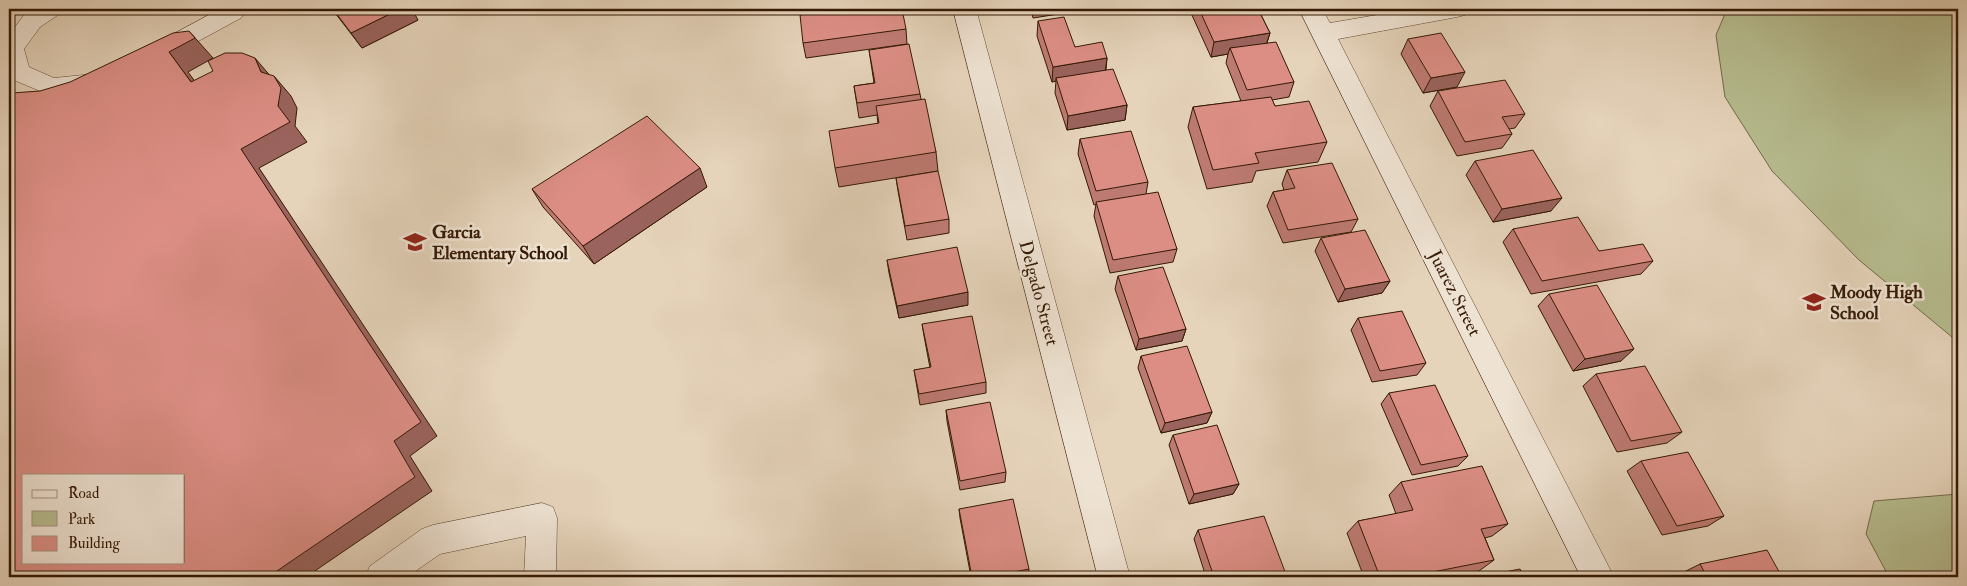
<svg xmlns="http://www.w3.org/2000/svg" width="1967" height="586" viewBox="0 0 1967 586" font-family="'IM FELL Double Pica',serif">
  <rect width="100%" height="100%" fill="#e5d3ba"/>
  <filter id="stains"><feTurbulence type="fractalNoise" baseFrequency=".004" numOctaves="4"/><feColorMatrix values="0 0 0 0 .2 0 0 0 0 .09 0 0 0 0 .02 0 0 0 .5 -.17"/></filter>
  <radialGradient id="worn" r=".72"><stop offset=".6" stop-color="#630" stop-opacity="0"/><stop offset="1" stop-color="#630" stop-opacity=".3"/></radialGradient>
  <!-- green -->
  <g fill="#b6bc8f" stroke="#756a4a">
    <path d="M1727,9h231v333l-99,-82 -87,-89 -47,-74 -9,-62z"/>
    <path d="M1958,494v83h-69l-23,-43 8,-33z"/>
  </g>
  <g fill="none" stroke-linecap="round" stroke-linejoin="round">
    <defs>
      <g id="minor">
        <path d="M33,9h29l-4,6 -18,12 -16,22 5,18 25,11 39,-4 9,3 3,6 -3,6 -9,3 -41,4 -43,-18v-43l15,-20z"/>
        <path d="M220,9h27l-6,9 -74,40 -8,3 -8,-3 -4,-6 4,-6z"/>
        <path d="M953,9h23l154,568h-32z"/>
        <path d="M1299,9h23l8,14 82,-14h57l-4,6 -8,2 -119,22 276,538h-33z"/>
        <path d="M542,503l11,4 4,11 -1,59h-32l2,-41 -86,18 -33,23h-42l5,-11 52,-37 11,-4z"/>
      </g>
    </defs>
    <!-- minor casing -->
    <use href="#minor" stroke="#604832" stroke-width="1"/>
    <!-- minor -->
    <use href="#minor" fill="#eee2d2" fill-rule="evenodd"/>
  </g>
  <!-- wall -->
  <g fill="#bd7a72" stroke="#341904">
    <path d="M332,9l86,11 -56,28z"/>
    <path d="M841,9l65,20 1,15 -101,14 -3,-15z"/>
    <path d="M1031,9h47v2l-45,7z"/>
    <path d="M1191,9h67l12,24 -3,10 27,39 -5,15 -17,3 3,6 52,36 -9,20 -62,9 -4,11 -45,7 -19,-62 5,-20 48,-6 -15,-38 2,-9 -17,3 -20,-44z"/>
    <path d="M1038,21l37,26 32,11 -1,12 21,35 -2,15 -58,10 -12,-37 1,-12 -4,1 -15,-46z"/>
    <path d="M1408,39l49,48 -34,6 -22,-39z"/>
    <path d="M869,50l51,44 1,5 15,53 2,19 -99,16 -4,-19 43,-44 -1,-9 -18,3 -5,-32 20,-3z"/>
    <path d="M1438,91l87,23 -10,14 -6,1 3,5 -10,14 -45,8 -27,-50z"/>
    <path d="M1080,139l68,43 -2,12 31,55 -4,13 -63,11 -16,-57 2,-12 -2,1 -16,-51z"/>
    <path d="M1475,161l76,50 -58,11 -27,-47z"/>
    <path d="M1287,170l71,49 -7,13 -68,11 -16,-37 6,-14 11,-2 -2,-6z"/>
    <path d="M896,178l53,41v14l-42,7 -9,-49z"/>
    <path d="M707,187l-113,77 -51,-57 -11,-18z"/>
    <path d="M1513,229l86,22 54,10 -12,13 -110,20 -28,-52z"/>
    <path d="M1321,238l69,43 -8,12 -44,9 -23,-51z"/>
    <path d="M887,260l81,45 -69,13 -10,-45z"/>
    <path d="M1118,276l68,53 -4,12 -46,9 -21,-61z"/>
    <path d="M1549,294l72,67 -48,10 -35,-65z"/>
    <path d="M1358,318l68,45 -9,12 -45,7 -21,-52z"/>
    <path d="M922,324l64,58v11l-66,12 -6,-35 16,-2 -6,-32z"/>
    <path d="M1141,356l71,56 -5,11 -46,10 -23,-65z"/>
    <path d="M1596,374l86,58 -15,11 -50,9 -34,-66z"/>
    <path d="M1389,393l79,63 -10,10 -46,9 -31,-71z"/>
    <path d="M946,410l60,62 -1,10 -45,8 -13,-69z"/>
    <path d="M1173,435l66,49 -6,10 -44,10 -20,-59z"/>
    <path d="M1641,461l83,55 -16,10 -46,9 -35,-64z"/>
    <path d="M1401,482l107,42 -16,12 -7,2 9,22 -15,11 -30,6h-85l-17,-44 11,-12 38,-7 -7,-19z"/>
    <path d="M959,509l70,60 -1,8h-57l-11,-59z"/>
    <path d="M1198,530l89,47h-81l-12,-38z"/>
    <path d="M1700,564l82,13h-95l-3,-5z"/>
  </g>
  <!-- shaded-wall -->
  <g fill="#9a635d" stroke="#341904">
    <path d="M400,9h12l6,11 -56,28 -11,-15z"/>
    <path d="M189,31l24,27 -25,14 22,30 -19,-20 -22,-30z"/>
    <path d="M1270,33l-5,15h-35l-2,6 -17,3 3,-15z"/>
    <path d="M255,58l17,20 -11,-6z"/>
    <path d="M1107,58l-2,15 -49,5v3l-4,1 1,-15z"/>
    <path d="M1465,72l-8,15 -34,6 8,-15z"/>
    <path d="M274,76l17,20 6,12 -2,18 12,16 -48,26 178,268 -27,20 22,35 -126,86h-38l126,-136 -153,-292 37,-43z"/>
    <path d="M1127,105l-2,15 -58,10 1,-14z"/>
    <path d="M700,168l7,19 -113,77 -11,-18z"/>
    <path d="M1562,198l-11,13 -58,11 9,-13z"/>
    <path d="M1390,281l-8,12 -44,9 7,-13z"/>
    <path d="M968,292v13l-69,13 -2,-12z"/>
    <path d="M1186,329l-4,12 -46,9 3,-11z"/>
    <path d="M1634,349l-13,12 -48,10 12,-12z"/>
    <path d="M1212,412l-5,11 -46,10 4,-10z"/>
    <path d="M1239,484l-6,10 -44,10 5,-10z"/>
  </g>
  <!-- building -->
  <g fill="#dc8e85" stroke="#341904" fill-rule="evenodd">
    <path d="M333,9h67l-49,24z"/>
    <path d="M841,9h61l4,20 -103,14 -3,-28z"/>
    <path d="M1199,9h59l12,24 -56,9z"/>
    <path d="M1064,17l11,30 27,-5 5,16 -54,9 -15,-46z"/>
    <path d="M189,31l6,7 -26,14 22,30 22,-11 -5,-10 17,-8h17l13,5 6,14 13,4 7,12 -3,18 12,16 -49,27 180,273 -27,19 21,36 -147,100h-259v-481l3,-3 28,-2 30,-9 103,-49zM24,475h160v87h-160z"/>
    <path d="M1441,33l24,39 -34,6 -23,-39z"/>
    <path d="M1276,42l18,40 -47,8 -17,-42z"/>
    <path d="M909,44l11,50 -63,9 -3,-17 21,-3 -6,-33z"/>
    <path d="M1113,69l14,36 -59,11 -12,-38z"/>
    <path d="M1505,80l20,34 -23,3 10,17 -47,8 -27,-51z"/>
    <path d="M1271,97l4,9 34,-5 18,41 -72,11 4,10 -46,7 -20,-63z"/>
    <path d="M925,99l11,53 -101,16 -6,-37 50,-8 -3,-17z"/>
    <path d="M647,116l53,52 -117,78 -51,-57z"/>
    <path d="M1131,131l17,51 -52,9 -16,-52z"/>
    <path d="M1533,150l29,48 -60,11 -27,-48z"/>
    <path d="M1332,163l26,56 -70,11 -15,-38 22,-4 -8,-18z"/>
    <path d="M938,171l11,48 -44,7 -9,-48z"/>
    <path d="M1158,192l19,57 -64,11 -17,-58z"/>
    <path d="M1578,217l21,34 44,-7 10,17 -111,20 -29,-52z"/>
    <path d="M1365,230l25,51 -45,8 -24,-51z"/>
    <path d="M957,247l11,45 -71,14 -10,-46z"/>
    <path d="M1163,267l23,62 -47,10 -21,-63z"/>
    <path d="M1597,285l37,64 -49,10 -36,-65z"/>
    <path d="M1402,311l24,52 -46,8 -22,-53z"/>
    <path d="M972,316l14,66 -67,12 -5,-24 17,-3 -9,-43z"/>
    <path d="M1187,346l25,66 -47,11 -24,-67z"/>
    <path d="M1645,366l37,66 -51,9 -35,-67z"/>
    <path d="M1435,385l33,71 -47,9 -32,-72z"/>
    <path d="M990,402l16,70 -46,9 -14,-71z"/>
    <path d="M1217,425l22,59 -45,10 -21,-59z"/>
    <path d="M1688,452l36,64 -47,10 -36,-65z"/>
    <path d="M1482,466l26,58 -27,5 13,31 -87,17h-27l-22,-56 55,-11 -12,-28z"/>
    <path d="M1013,499l16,70 -41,8h-16l-13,-68z"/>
    <path d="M1264,516l23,61h-73l-16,-47z"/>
    <path d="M1767,550l15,27h-75l-7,-13z"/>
    <path d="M1520,569l4,8h-45z"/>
  </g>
  <!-- icons -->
  <defs>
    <symbol id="school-bare" viewBox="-9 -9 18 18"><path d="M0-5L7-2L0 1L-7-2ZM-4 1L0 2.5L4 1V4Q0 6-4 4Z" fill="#8f2418" stroke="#eee2d2" stroke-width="2.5" paint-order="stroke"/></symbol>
  </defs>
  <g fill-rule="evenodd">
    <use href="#school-bare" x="399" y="226" width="32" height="32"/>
    <use href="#school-bare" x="1798" y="286" width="32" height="32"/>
  </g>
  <g text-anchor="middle" stroke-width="5" stroke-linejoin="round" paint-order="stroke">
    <!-- poi labels -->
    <g font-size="18" font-weight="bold" fill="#341904" stroke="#eee2d2" text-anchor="start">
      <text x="432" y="238">Garcia<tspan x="432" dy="21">Elementary School</tspan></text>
      <text x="1830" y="298">Moody High<tspan x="1830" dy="21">School</tspan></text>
    </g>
    <!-- street labels -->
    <g font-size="18" fill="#341904" stroke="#eee2d2">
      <text transform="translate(1039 293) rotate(75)" y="6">Delgado Street</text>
      <text transform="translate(1455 293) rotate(63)" y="6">Juarez Street</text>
    </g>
  </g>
  <!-- margin -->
  <rect width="1967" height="586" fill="none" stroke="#e5d3ba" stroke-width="30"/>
  <rect x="10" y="10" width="1947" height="566" fill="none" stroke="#341904" stroke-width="2.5"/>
  <rect x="15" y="15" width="1937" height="556" fill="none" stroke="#341904"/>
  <!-- legend -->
  <rect x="22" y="474" width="162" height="90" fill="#eee2d2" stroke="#a49280"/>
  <rect x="32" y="490" width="25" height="8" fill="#eee2d2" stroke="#a49280"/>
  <text x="68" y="498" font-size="15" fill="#341904">Road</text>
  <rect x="32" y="511" width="25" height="15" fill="#b6bc8f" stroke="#a49280"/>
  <text x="68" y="524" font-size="15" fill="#341904">Park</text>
  <rect x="32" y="536" width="25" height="15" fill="#dc8e85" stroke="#a49280"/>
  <text x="68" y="548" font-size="15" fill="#341904">Building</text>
  <rect width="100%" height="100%" filter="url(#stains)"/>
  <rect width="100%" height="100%" fill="url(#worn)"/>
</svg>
